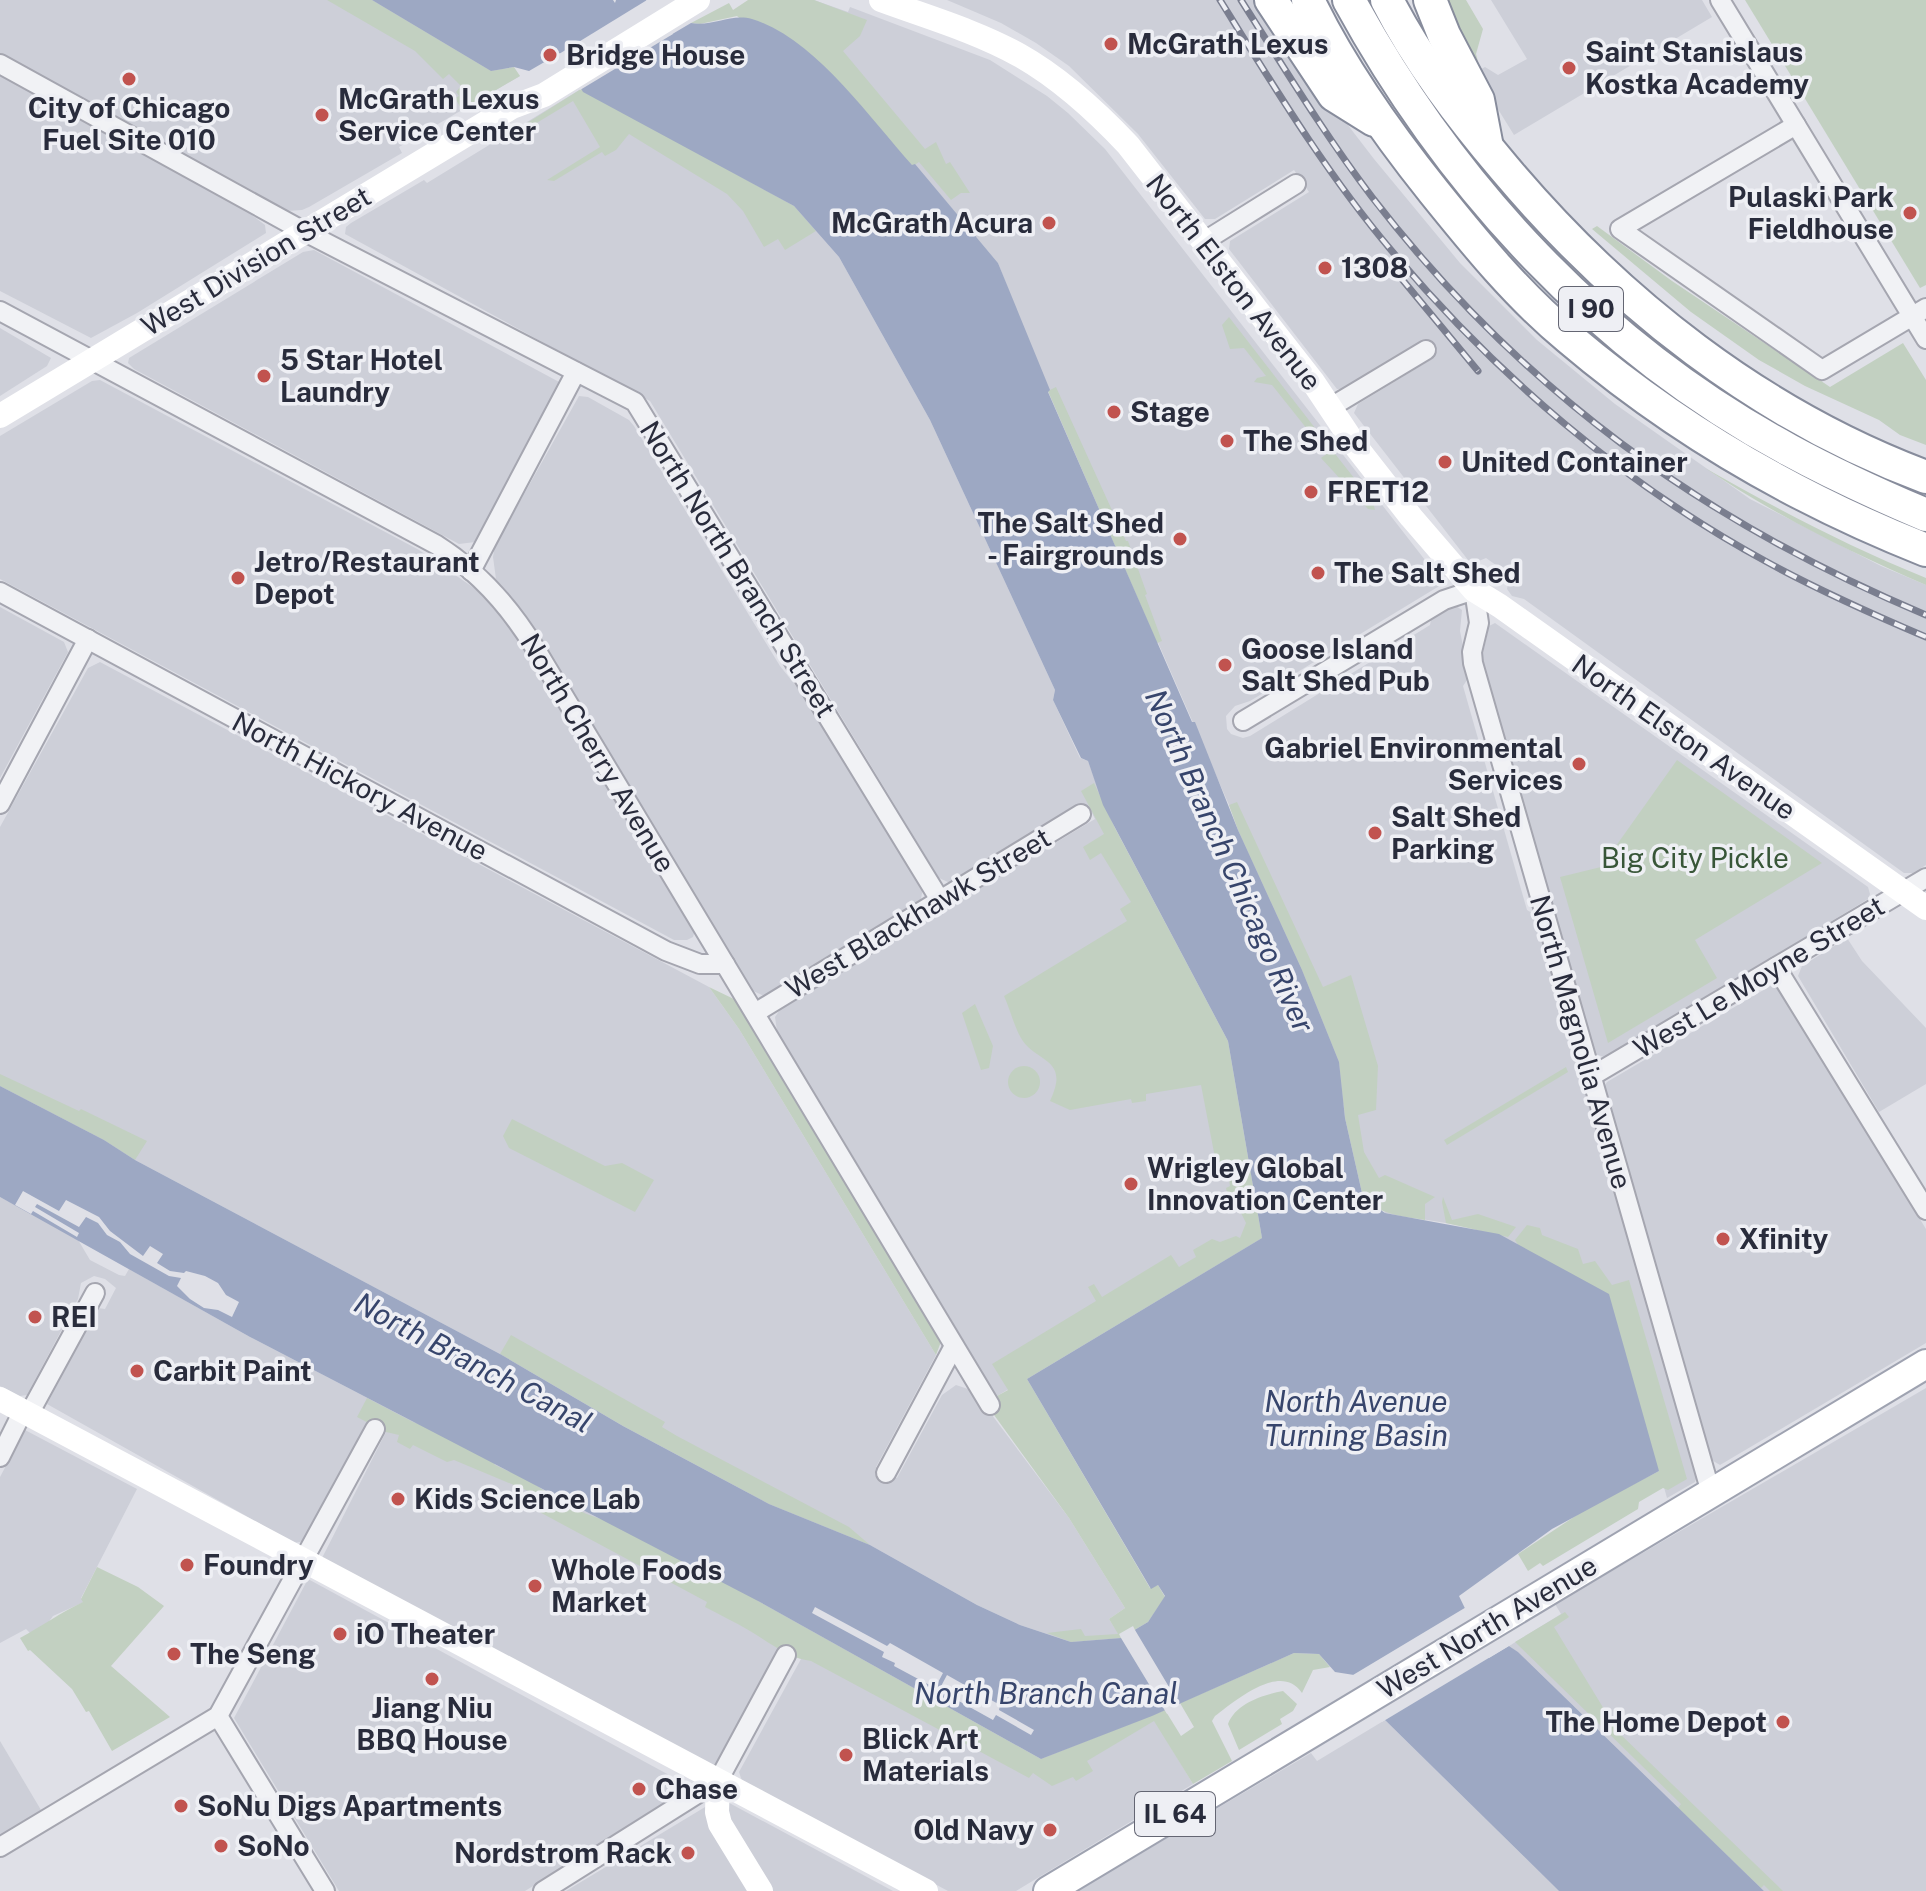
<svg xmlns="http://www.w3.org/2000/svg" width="1926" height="1891" viewBox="0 0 1926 1891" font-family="'Public Sans',sans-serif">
  <rect width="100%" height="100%" fill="#dfe0e7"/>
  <!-- built -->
  <g fill="#cdcfd8">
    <path d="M0,0h372l148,76 -121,71 3,6 -93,54 -7,3 -15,1 -287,-154z"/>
    <path d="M748,0h66l34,12 2,-5 140,53 57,36 21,17 37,36 334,429 1,8 -4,2 -186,113 -15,5 -9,10 1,13 4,5 12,4 7,-2 180,-111 1,-5 18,-11 7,-3 6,4 -2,21 9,46 -6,9 64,224 12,7 159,557 -3,8 -28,16 -58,-204 -139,-67 -85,-14 -156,-408 -181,-414 -50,-128 -83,-98 -2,1z"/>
    <path d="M947,0h320l77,120 30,39 86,104 77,77 78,64 135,95 131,67 45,19v280l-13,8h-9l-380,-274 -12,-3 -5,-7 3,-14 -24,-17 -12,5 -6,-3 -114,-147 4,-9 77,-47 -11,-17 -81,49h-6l-108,-140 1,-8 79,-49 -15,-22 -79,49h-10l-67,-85 -69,-68 -33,-23 -35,-20z"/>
    <path d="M1491,0h211l10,17 -198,118 -39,-63 10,-5 13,8 29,-16z"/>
    <path d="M0,73l229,125 36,27 1,8 -129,80 -46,25 -91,-47z"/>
    <path d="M581,89l213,117 45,51 91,163 125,270 -2,10 27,58 8,3 174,477 -265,158 -220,-365 -2,-14 6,-9 314,-189 -7,-14 -131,77 -7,1 -11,-5 -289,-477 -305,-167 1,-7 5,-4 73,-43 3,3z"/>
    <path d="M314,250l247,133 -82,156 -4,3 -16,2 -325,-175 -6,-6 1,-5 174,-106z"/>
    <path d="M0,328l51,30 -4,8 -47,30z"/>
    <path d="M100,380l319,170 55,38 34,35 30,47 157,260 -2,7 -6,3h-13l-674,-361v-143l92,-55z"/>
    <path d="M579,396l9,1 41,23 5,6 146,240 32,40 111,182 -3,16 -147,90 -11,1 -11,-5 -73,-122 -182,-289 -3,-22 2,-11z"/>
    <path d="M0,607l64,35 4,10 -68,126z"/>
    <path d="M1495,623l373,264 2,7 -2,5 -261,159 -12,-4 -114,-392 8,-36z"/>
    <path d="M100,662l609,325 30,42 197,326 -60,112 21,11 45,-83 14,-10 18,6 95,127 56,90 -16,11 12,19 -50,4 -51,-17 -43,-20 -107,-60 -101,-41 -269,-150 -365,-194 -31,-20 -104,-54v-259l88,-159z"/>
    <path d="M1847,938l15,23 64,67v56l-47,28 -81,-136 4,-10z"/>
    <path d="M1772,985l8,5 146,239v114l-206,122 -10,-6 -106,-372 3,-5z"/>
    <path d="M0,1197l77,41 13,22 29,15 6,1 4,-7 121,68 508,264 282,158 112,-43 41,68 -177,107h-68l-206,-110 -3,-9 62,-113 -23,-10 -64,117 -392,-208 64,-126 -18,-8 -63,117 -11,2 -247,-139 51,-96 7,1 11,-21 -11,-9 -11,-3 -13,7 -3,16 -51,96 -7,1 -20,-10z"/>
    <path d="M1926,1388v503h-162l-245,-238 -10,-7 52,-32 -6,-10z"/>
    <path d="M25,1430l112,59 -56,109 3,4 -31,14 -5,7 -18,10 -4,-4 -26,14v-166z"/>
    <path d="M308,1579l385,209 -168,103h-186l-105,-173z"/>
    <path d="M1385,1720l174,171h-482l234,-138 6,8z"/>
    <path d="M0,1741l41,69 -41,25z"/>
    <path d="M720,1798l173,93h-327z"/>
  </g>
  <!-- green -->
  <g fill="#c2d0c1">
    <path d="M327,0h45l119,71 23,-4 6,9 -58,34 -7,-12 4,-2 -3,-4 5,-6 -12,-12 -6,5 -28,-28z"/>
    <path d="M748,0h66l53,20 -7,16 -17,15 82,98 11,-7 10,22 4,-2 20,31h-9l-10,7 -32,-38 -6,4 -176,-150 -37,8 -9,-1 38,-20 4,7z"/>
    <path d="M1439,0h27l17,29 -7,25 4,15 -5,3z"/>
    <path d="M1745,0h181v285l-6,3z"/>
    <path d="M581,89l213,117 22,25 -31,19 -7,-11 -14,8 -21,-36 -16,-17 -98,-60 -13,16 -11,6 -3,-4 -48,29 -7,-1 53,-33 -27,-46 -63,38 -2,-4z"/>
    <path d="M1597,226l75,55 158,106 73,-44 23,37v65l-26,-10 -21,-15 -74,-34 -46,-26 -68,-48 -99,-83z"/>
    <path d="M1229,317l100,129 -6,3 -51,-64 -18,-3 3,-4 9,-2 -22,-28 -14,1 -8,-24z"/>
    <path d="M1056,387l70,154h2l19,53 -2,1 17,46 -5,2 -109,-252z"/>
    <path d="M1332,450l41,52 2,8 -7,-1 -47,-51z"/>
    <path d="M1705,468c72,41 144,79 221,110v7c-77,-33 -151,-70 -221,-117z"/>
    <path d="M1677,760l145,103 -127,77 22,38 -109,65 -48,-166 41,-10z"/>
    <path d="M1094,783l21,45 113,213 34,197 -235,141 123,209 8,-3 7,12 -17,25 -27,16 -50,4 -24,-9 34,-4 4,7 33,-2 -9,-15 16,-11 -56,-90 -80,-110 11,-7 -3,-5 11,-6 -16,-26 104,-63 -8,-14 6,-3 8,13 69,-42 8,12 17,-10 -3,-7 19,-11 8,3 16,-6 4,2 6,-15 -9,-18 -8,-4 -3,-13 4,-2 -3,-19 -10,1 -16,-83 -55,9v7l-14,2 -1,-4 -61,11 -20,-9c21,-44 -15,-38 -29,-63 -7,-12 -11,-29 -17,-42l123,-75 -7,-12 11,-7 -30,-49 -11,7 -7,-13 21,-13 -23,-43z"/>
    <path d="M1237,802l86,185 28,-12 27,91 -2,44 -18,5 6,37 15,26 6,-3 50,22 -10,7v16c-23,-4 -50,-5 -63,-27l-17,-75 -6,-56 -37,-92 -64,-140 -9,-25z"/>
    <path d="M709,987l29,14 204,338 -6,16 -197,-326z"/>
    <path d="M975,1004l18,42 -4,22 -8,2 -19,-57z"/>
    <circle cx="1024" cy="1082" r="16"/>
    <path d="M1566,1067l2,5 -121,73 -3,-5z"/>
    <path d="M0,1074l79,37 2,-2 66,32 -12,19 -31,-20 -104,-54z"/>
    <path d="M512,1119l93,47 17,-3 32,17 -19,32 -126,-64 -6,-12z"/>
    <path d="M1443,1197l9,23 26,-6 38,13 -8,10 -62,-14 -4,-21z"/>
    <path d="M1527,1225l13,3 2,7 36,14 5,15 12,-3 17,24 17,-5 58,199 -19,11 -5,-2 -24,14 -1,7 -95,57 -3,-3 -12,8 -10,-17 68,-45 73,-38 -144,-231z"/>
    <path d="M511,1335l154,87 -3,5 15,9 172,91 21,18 -101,-41 -146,-78 -123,-72z"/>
    <path d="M367,1398l46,24 68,22 14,21 15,7 2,-5c26,21 76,56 110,55 17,16 30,29 55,28l23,21 18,10 16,-1 14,7 10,14 283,158 124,-49 16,26 13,-9 -14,-24 114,-50 25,1 11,13 -17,3 -11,23c-21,-32 -67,8 -87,23l-3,5 20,40 -39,23 -39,-63 -67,40 6,10 -17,10 -3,-4 -21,9 -19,-13 -4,5 -218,-117c-23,-3 -42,-19 -61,-30 -15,-9 -30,-16 -45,-24l2,-5 -188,-101 4,-6 9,2 1,-4 -79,-33 -7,2 -34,-17 -3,4 -13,-7 2,-7 -13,-3 -29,-15z"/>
    <path d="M97,1567l41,20 26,19 -53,60 59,51 -58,34 -23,-40 -3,1 -14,-23 -42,-39 -2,1 -8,-13c22,-12 40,-25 63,-36l-2,-3z"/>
    <path d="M1565,1612l4,5 -15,10 64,105 165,159h-13l-6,-6 -3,3 -83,-80 3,-4 -166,-162z"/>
    <path d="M1283,1691l14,13 -4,7 -13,8 2,5 -43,26 -11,-26c8,-21 35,-29 55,-33z"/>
  </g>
  <!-- water -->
  <path fill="#9da8c3" d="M372,0h241l2,3 1,-3h30l23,36 22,-13c21,4 40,-10 61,-4 62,19 116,97 160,146l3,-1 83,99 52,127 -2,2 144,330h3l43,108 64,140 37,92 6,56 17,75 3,6 20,14 114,21 110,60 50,177 -107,58 -93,67 30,62 20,-12 9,6 246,239h-205l-174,-171 -31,-45 -19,-3 -16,-18 -25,-1 -142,63 -111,43 -283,-158 -508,-264 -250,-140v-111l104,54 31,20 365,194 123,72 146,78 101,41 107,60 43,20 51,17 50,-4 27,-16 17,-26 -7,-11 -7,4 -124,-210 235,-141 -34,-197 -125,-236 -15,-44 -7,-3 -28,-58 2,-10 -125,-270 -91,-163 -45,-51 -211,-114 -23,-39 -31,18 -15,-4 -23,4z"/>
  <!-- pier -->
  <g fill="#dfe0e7">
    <path d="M647,0h4l22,34 -93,56 -21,-36z"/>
    <path d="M23,1191l36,20 7,-11 33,17 11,14 33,25 7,-10 13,8 -6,9 13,8 14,2 2,-2 19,5 13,7 8,12 13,7 -7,15 -14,-7 -14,-2 -14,-9 -13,-13 4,-8 -12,-2 -39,-22 -10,-12 -13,-7 -9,-12 -12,-6 -7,10 -42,-23 -2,3 44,26 -2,4 -44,-26 -2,3 -16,-9z"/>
    <path d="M1468,1606l22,46 17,-10 5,2 -130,78 -31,-43 -3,-1z"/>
    <path d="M815,1607l72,39 3,-3 53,30 -8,15 -41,-22 1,-3 -13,-6 2,-5 -72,-39z"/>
    <path d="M1133,1626l2,4 46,77 -14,7 -46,-76 -2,-4z"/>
    <path d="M947,1675l53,30 -1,5 35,20 -3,5 -35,-20 -3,5 -54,-30z"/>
  </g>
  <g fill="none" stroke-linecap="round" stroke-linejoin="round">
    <defs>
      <g id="street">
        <path d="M1720,0l206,339"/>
        <path d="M0,64l305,168 330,170 305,498"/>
        <path d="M1796,125l-176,104 202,141 104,-62"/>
        <path d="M1203,242l93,-58"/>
        <path d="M0,311l437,234c41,26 73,62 98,103l455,757"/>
        <path d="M1331,407l95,-57"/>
        <path d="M471,571l105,-199"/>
        <path d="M0,592l666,359 34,13h25"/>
        <path d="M1243,721l201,-121 30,-10 5,33 -7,29 1,11 238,830"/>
        <path d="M0,804l88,-165"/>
        <path d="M1776,967l150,243"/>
        <path d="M755,1013l326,-199"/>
        <path d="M1592,1076l334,-198"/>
        <path d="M29,1414l66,-121"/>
        <path d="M0,1457l23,-46"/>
        <path d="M886,1473l68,-127"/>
        <path d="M218,1716l107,175"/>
        <path d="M0,1847l218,-131 157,-287"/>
        <path d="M543,1891l175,-110 68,-126"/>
      </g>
      <path id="primary" d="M1048,1891l878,-527"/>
      <g id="highway">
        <path d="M1271,0l63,95 40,25"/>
        <path d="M1308,0c33,69 78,132 126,192 41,51 84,104 135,146 106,90 228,161 357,212"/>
        <path d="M1349,0c102,187 251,348 440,450 44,24 90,45 137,65"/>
        <path d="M1387,0c31,61 74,117 118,169 113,134 255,246 421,308"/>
        <path d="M1430,0l14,35 34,65 8,42"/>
      </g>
    </defs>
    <!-- street casing -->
    <use href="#street" stroke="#a5a6b0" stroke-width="22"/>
    <!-- primary casing -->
    <use href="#primary" stroke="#9fa3b1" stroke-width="32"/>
    <!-- highway casing -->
    <use href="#highway" stroke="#878c9c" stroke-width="36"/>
    <!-- street -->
    <use href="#street" stroke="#f1f2f5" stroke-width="18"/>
    <!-- secondary -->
    <g stroke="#fff" stroke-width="24">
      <path d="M881,0c46,17 95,31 138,55 41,23 76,55 109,90l185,237 44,66 54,69 63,73 26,16 426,302"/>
      <path d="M0,416l512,-309 32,-12 154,-95"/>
      <path d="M0,1399l926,492"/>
      <path d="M718,1781l-1,31 3,12 41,67"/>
    </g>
    <!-- primary -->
    <use href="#primary" stroke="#fff" stroke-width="28"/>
    <!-- highway -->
    <use href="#highway" stroke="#fff" stroke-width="32"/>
    <defs>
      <g id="rail">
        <path d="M1220,0c53,85 106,173 171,250 105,125 232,234 376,312 51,28 105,52 159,75"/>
        <path d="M1241,0c42,66 83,134 131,197 149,193 330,324 554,418"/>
        <path d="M1401,278l77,93"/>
      </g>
    </defs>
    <!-- rail casing -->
    <use href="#rail" stroke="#7a7e8f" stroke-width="7"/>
    <!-- rail -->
    <use href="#rail" stroke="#eeeff4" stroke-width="4" stroke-dasharray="12" stroke-linecap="butt"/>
  </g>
  <!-- markers -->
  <g fill="#c1534f" stroke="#eeeff4" stroke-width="3">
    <circle cx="1111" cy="44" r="8"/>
    <circle cx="550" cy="55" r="8"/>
    <circle cx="1569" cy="68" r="8"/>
    <circle cx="129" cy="79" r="8"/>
    <circle cx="322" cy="115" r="8"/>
    <circle cx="1910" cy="213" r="8"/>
    <circle cx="1049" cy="223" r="8"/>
    <circle cx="1325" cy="268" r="8"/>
    <circle cx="264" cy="376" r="8"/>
    <circle cx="1114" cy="412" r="8"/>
    <circle cx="1227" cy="441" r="8"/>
    <circle cx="1445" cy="462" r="8"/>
    <circle cx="1311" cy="492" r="8"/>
    <circle cx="1180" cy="539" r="8"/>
    <circle cx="1318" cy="573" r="8"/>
    <circle cx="238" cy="578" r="8"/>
    <circle cx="1225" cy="665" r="8"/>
    <circle cx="1579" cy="764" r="8"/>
    <circle cx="1375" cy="833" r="8"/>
    <circle cx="1131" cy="1184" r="8"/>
    <circle cx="1723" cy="1239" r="8"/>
    <circle cx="35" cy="1317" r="8"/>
    <circle cx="137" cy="1371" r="8"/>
    <circle cx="398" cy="1499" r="8"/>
    <circle cx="187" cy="1565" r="8"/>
    <circle cx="535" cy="1586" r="8"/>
    <circle cx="340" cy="1634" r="8"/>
    <circle cx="174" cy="1654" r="8"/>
    <circle cx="432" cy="1679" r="8"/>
    <circle cx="1783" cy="1722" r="8"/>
    <circle cx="846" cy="1755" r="8"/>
    <circle cx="639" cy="1789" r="8"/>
    <circle cx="181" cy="1806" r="8"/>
    <circle cx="1050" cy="1830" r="8"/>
    <circle cx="221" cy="1846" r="8"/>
    <circle cx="688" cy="1853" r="8"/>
  </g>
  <g text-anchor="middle" stroke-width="7" stroke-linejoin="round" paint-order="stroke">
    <!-- shield labels -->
    <g fill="#eeeff4" stroke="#646673" stroke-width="2">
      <rect x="1559" y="287" width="64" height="44" rx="6"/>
      <rect x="1135" y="1792" width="80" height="44" rx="6"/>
    </g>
    <g font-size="26" font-weight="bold" fill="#292c3c">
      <text x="1591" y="318">I 90</text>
      <text x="1175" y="1823">IL 64</text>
    </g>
    <!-- poi labels -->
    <g font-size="28" font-weight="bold" fill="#292c3c" stroke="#eeeff4" text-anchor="start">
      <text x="1127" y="54">McGrath Lexus</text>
      <text x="1585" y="62">Saint Stanislaus<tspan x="1585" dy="32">Kostka Academy</tspan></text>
      <text x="566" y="65">Bridge House</text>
      <text x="338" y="109">McGrath Lexus<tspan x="338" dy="32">Service Center</tspan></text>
      <text x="129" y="118" text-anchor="middle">City of Chicago<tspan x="129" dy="32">Fuel Site 010</tspan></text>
      <text x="1894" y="207" text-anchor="end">Pulaski Park<tspan x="1894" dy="32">Fieldhouse</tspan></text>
      <text x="1033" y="233" text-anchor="end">McGrath Acura</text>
      <text x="1341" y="278">1308</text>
      <text x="280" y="370">5 Star Hotel<tspan x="280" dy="32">Laundry</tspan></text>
      <text x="1130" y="422">Stage</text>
      <text x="1243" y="451">The Shed</text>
      <text x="1461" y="472">United Container</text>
      <text x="1327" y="502">FRET12</text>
      <text x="1164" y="533" text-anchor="end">The Salt Shed<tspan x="1164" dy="32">- Fairgrounds</tspan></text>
      <text x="254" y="572">Jetro/Restaurant<tspan x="254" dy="32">Depot</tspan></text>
      <text x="1334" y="583">The Salt Shed</text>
      <text x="1241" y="659">Goose Island<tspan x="1241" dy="32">Salt Shed Pub</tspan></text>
      <text x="1563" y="758" text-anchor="end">Gabriel Environmental<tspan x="1563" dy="32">Services</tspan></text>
      <text x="1391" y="827">Salt Shed<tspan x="1391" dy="32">Parking</tspan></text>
      <text x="1147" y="1178">Wrigley Global<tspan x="1147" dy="32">Innovation Center</tspan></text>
      <text x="1739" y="1249">Xfinity</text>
      <text x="51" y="1327">REI</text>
      <text x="153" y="1381">Carbit Paint</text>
      <text x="414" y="1509">Kids Science Lab</text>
      <text x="203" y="1575">Foundry</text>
      <text x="551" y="1580">Whole Foods<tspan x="551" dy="32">Market</tspan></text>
      <text x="356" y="1644">iO Theater</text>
      <text x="190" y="1664">The Seng</text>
      <text x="432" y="1718" text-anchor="middle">Jiang Niu<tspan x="432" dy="32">BBQ House</tspan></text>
      <text x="1767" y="1732" text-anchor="end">The Home Depot</text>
      <text x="862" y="1749">Blick Art<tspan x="862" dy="32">Materials</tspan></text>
      <text x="655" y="1799">Chase</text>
      <text x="197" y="1816">SoNu Digs Apartments</text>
      <text x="1034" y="1840" text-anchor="end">Old Navy</text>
      <text x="237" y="1856">SoNo</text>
      <text x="672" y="1863" text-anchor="end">Nordstrom Rack</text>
    </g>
    <!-- street labels -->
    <g font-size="28" fill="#292c3c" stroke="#eeeff4">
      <text transform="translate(256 261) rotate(-31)" y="10">West Division Street</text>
      <text transform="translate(1234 282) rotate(52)" y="10">North Elston Avenue</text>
      <text transform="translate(738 569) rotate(58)" y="10">North North Branch Street</text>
      <text transform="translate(1684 737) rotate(35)" y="10">North Elston Avenue</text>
      <text transform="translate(598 753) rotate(59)" y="10">North Cherry Avenue</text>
      <text transform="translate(360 786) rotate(28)" y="10">North Hickory Avenue</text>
      <text transform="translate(918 913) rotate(-31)" y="10">West Blackhawk Street</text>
      <text transform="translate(1759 977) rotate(-31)" y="10">West Le Moyne Street</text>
      <text transform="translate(1581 1042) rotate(74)" y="10">North Magnolia Avenue</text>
      <text transform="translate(1487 1627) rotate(-31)" y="10">West North Avenue</text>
    </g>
    <!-- park labels -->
    <g font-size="28" fill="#385638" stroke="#eeeff4">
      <text x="1695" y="868">Big City Pickle</text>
    </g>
    <!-- water labels -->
    <g font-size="30" font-style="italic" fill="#37456c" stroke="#eeeff4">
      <text transform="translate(1229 861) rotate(66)" y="10">North Branch Chicago River</text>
      <text transform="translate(473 1363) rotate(28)" y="10">North Branch Canal</text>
      <text x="1356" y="1412">North Avenue<tspan x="1356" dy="34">Turning Basin</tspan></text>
      <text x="1046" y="1704">North Branch Canal</text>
    </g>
  </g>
</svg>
